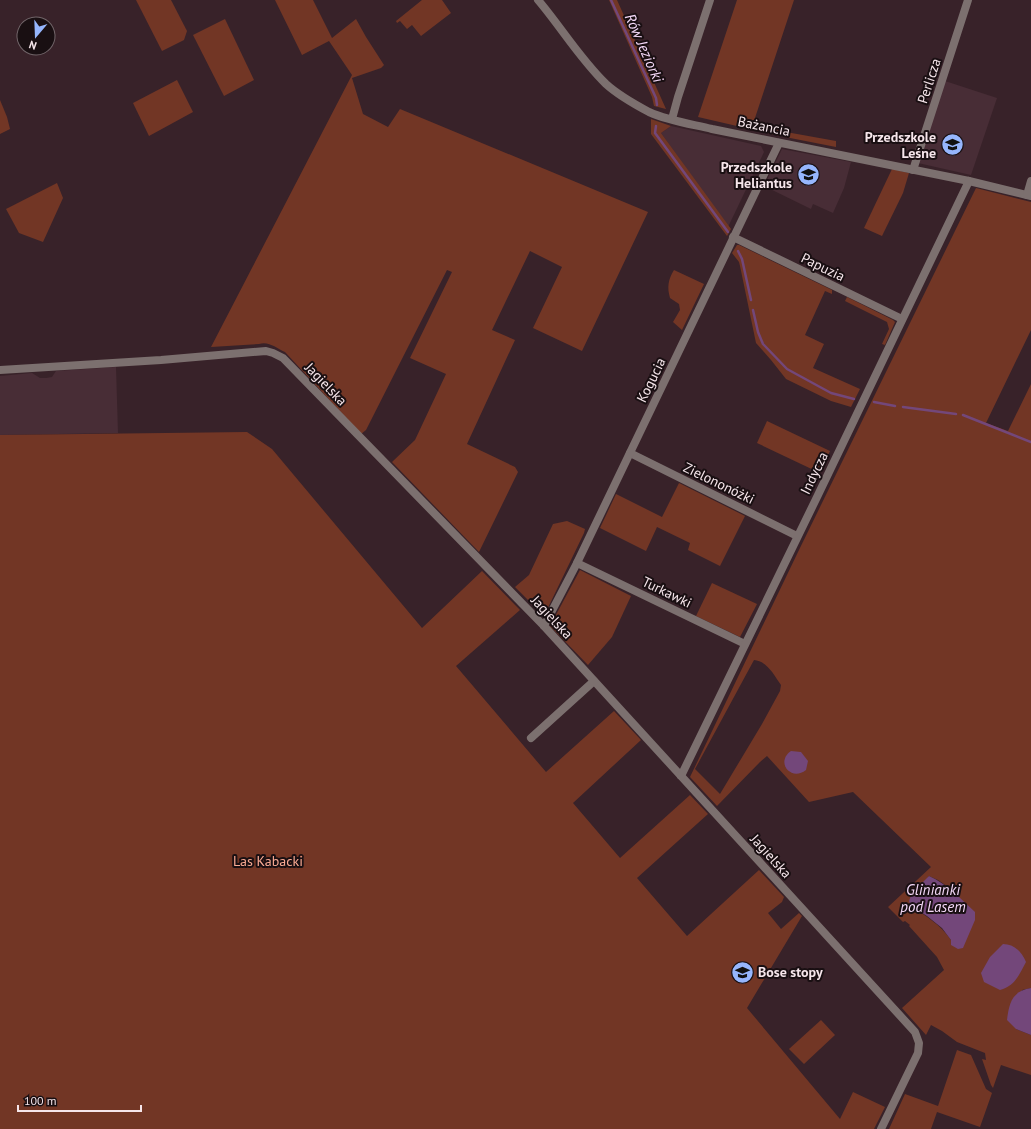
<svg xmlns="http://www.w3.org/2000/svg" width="1031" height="1129" viewBox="0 0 1031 1129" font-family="'PT Sans',sans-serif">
  <rect width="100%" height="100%" fill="#382229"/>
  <!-- built -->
  <g fill="#482d36">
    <path d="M945,81l52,17 -26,77 -53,-12z"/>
    <path d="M671,126l90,20 3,6 -36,75 -67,-94z"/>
    <path d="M782,149l69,13 -7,26 -11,25 -20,-9 -2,5 -47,-23z"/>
    <path d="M116,367l2,66 -118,2v-59l32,-3 8,5h6l6,-1 4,-6z"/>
  </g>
  <!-- green -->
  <g fill="#723625" fill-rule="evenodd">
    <path d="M136,0h35l16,31 -3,9 -22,11z"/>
    <path d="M275,0h38l19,38 24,-19 10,18 18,28 -3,3 -29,10 11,36 25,13 12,-18 248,103 -66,139 -49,-23 29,-61 -32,-16 -38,79 23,10 -48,104 48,23 3,5 -39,80 -87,-90 23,-22 31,-66 -36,-16 42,-86 -5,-2 -81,160 -5,4 -76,-82c-9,-4 -16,-11 -26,-8l-48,3 141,-272 -23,-34 -27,14z"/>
    <path d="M422,0h20l9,13 -30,23 -9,-11 -5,4 -7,-8 -3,2 -1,-2z"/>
    <path d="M609,0h8l49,109 -12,-3 -2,-9z"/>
    <path d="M737,0h57l-41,124 27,6v6l-82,-19z"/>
    <path d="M225,19l29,61 -30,16 -31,-61z"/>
    <path d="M177,80l16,32 -44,24 -16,-33z"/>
    <path d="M0,100l7,17 3,12 -10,5z"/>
    <path d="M651,119l20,7 -10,7 70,96 -4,7 -76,-102z"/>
    <path d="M786,132l50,9v6l-51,-10z"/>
    <path d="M892,169l17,4 -6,20 -21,43 -18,-8z"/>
    <path d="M57,183l6,15 -20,44 -24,-9 -13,-24z"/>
    <path d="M976,188l55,14v128l-45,93 22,8 23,-47v604l-9,2 -6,39 15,6v40l-30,-10 -8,23 -2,-3 -9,-26 4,1 -1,-7 -28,-11 -15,-11 -11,-6 -5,10 -24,-27 42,-38 -7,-13 -28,-31 1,-1 -5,-4 -2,1 -15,-15 43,-40 -78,-75 -44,10 -42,-46 -7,6 -43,44 -27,-29 108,-225zM754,660c13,1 20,15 27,25l-1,6 -18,33 -42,70 -25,-25zM929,876l9,4 13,9v51c-10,-15 -25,-24 -40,-34z"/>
    <path d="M737,245h2l93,45v4l-7,-3 -20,44 19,9 -11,24 47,21 -9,18 -20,-6 -45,-22 -15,-19 -15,-17 -16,-77 -1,-4 -7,-9z"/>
    <path d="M674,270l30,14 -22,46 -9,-8 7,-12 -1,-6 -9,-6c-3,-11 -2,-18 4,-28z"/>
    <path d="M847,297l46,23 2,2 -10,23 -3,-1 7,-15 -2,-7 -42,-21z"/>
    <path d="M767,421l63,30 -10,22 -63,-30z"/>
    <path d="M247,432l25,17 150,179 60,-57 38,39 -64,56 90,106 68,-61 27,29 -68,63 47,55 70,-63 18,19 -71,64 50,58 72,-66 25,27 -2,5 -14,11 13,16 18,-16 3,3 -55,92 93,111 13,-27 32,15 -11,22h-874v-694z"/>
    <path d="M679,483l66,33 -25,50 -32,-16 2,-7 -33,-16 -11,24 -46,-23 16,-34 46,23z"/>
    <path d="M567,521l18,8 -1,4 -40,83 -29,-29 14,-12 24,-51z"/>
    <path d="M580,570l51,26 -19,41 -24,28 -38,-39z"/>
    <path d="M712,583l45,21 -17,33 -44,-21z"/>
    <path d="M821,1020l14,15 -31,29 -15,-15z"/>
    <path d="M957,1050l14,5 15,34 6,4 -12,34 -43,-15 -6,17h-42l16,-35 33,12z"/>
  </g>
  <!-- water -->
  <g fill="#73477a">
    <path d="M791,751l10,1 7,9 -2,9c-15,12 -31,-8 -15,-19z"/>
    <path d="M929,876c18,8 32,23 46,36v8l-12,28 -5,1 -7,-4v-5l-9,-12 -15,-12 -16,-10 -2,-5 3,-8z"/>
    <path d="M1003,944c11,0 19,8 23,18 -7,13 -11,24 -26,28l-16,-8 -3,-9 9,-16z"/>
    <path d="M1031,988v47l-15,-6 -9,-9c2,-17 5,-29 24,-32z"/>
  </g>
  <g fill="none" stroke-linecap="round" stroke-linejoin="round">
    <!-- stream -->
    <g stroke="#73477a" stroke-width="2.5">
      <path d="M611,0l45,98 1,7"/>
      <path d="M656,126l-1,7 73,99"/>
      <path d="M738,251l4,8 9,41"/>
      <path d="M753,310l5,22 5,12 24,25 44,24 23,6"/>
      <path d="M874,402l21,4"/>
      <path d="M903,407l53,7"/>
      <path d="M963,415l68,27"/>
    </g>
    <!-- minor -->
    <g stroke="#7c706f" stroke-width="8">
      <path d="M538,0c23,27 42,59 68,84 12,11 28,20 43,28 20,9 42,12 63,17l257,52 62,15"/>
      <path d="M672,119l6,-22 32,-97"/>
      <path d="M913,170l55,-170"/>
      <path d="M1027,195l4,-14"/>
      <path d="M733,237l169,82"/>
      <path d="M0,370l161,-10 105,-9 7,2 10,5 261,268 371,406 4,11 -1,10 -37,76"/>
      <path d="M630,453l167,83"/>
      <path d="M577,563l168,81"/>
      <path d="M544,626l33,-63 202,-420"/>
      <path d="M531,738l63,-57"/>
      <path d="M681,776l137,-281 151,-314"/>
    </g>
  </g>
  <!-- icons -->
  <defs>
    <symbol id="school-disc" viewBox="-11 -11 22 22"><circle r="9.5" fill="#96b6fd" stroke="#190f12"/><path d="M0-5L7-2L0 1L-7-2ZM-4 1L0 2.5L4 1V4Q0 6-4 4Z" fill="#111"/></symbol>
  </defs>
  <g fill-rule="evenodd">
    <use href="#school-disc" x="940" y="132" width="25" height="25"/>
    <use href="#school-disc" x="796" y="162" width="25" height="25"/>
    <use href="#school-disc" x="730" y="960" width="25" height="25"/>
  </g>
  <g text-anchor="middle" stroke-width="4" stroke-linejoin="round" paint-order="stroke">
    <!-- street labels -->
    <g font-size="14" fill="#f6e6eb" stroke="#190f12">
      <text transform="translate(929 81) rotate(-72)" y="5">Perlicza</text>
      <text transform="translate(764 126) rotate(11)" y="5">Bażancia</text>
      <text transform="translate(823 267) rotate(26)" y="5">Papuzia</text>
      <text transform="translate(651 380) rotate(-64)" y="5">Kogucia</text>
      <text transform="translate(326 384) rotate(46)" y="5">Jagielska</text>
      <text transform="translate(814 473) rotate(-64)" y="5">Indycza</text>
      <text transform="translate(719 483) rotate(26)" y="5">Zielononóżki</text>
      <text transform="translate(667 592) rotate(26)" y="5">Turkawki</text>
      <text transform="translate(552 617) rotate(47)" y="5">Jagielska</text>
      <text transform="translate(771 856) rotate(48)" y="5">Jagielska</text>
    </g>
    <!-- poi labels -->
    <g font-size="14" font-weight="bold" fill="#f6e6eb" stroke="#190f12" text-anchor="end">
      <text x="936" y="142">Przedszkole<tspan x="936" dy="16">Leśne</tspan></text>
      <text x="792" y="172">Przedszkole<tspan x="792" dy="16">Heliantus</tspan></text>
      <text x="758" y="977" text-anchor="start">Bose stopy</text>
    </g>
    <!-- park labels -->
    <g font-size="14" fill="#fbab94" stroke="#190f12">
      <text x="268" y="866">Las Kabacki</text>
    </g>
    <!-- water labels -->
    <g font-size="15" font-style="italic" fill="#f4d9f8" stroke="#190f12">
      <text transform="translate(644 48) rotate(66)" y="5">Rów Jeziorki</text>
      <text x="933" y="895">Glinianki<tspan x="933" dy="17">pod Lasem</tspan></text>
    </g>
  </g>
  <!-- north arrow -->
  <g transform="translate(36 36) rotate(199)"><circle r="19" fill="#190f12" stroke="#716569"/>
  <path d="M0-3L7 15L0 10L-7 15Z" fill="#96b6fd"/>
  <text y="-6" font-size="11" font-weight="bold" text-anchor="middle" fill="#f6e6eb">N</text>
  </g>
  <!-- scale -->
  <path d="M18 1105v6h123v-6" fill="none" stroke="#f6e6eb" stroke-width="2"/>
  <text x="24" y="1105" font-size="12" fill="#f6e6eb" stroke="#190f12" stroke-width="3" paint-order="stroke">100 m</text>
</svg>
